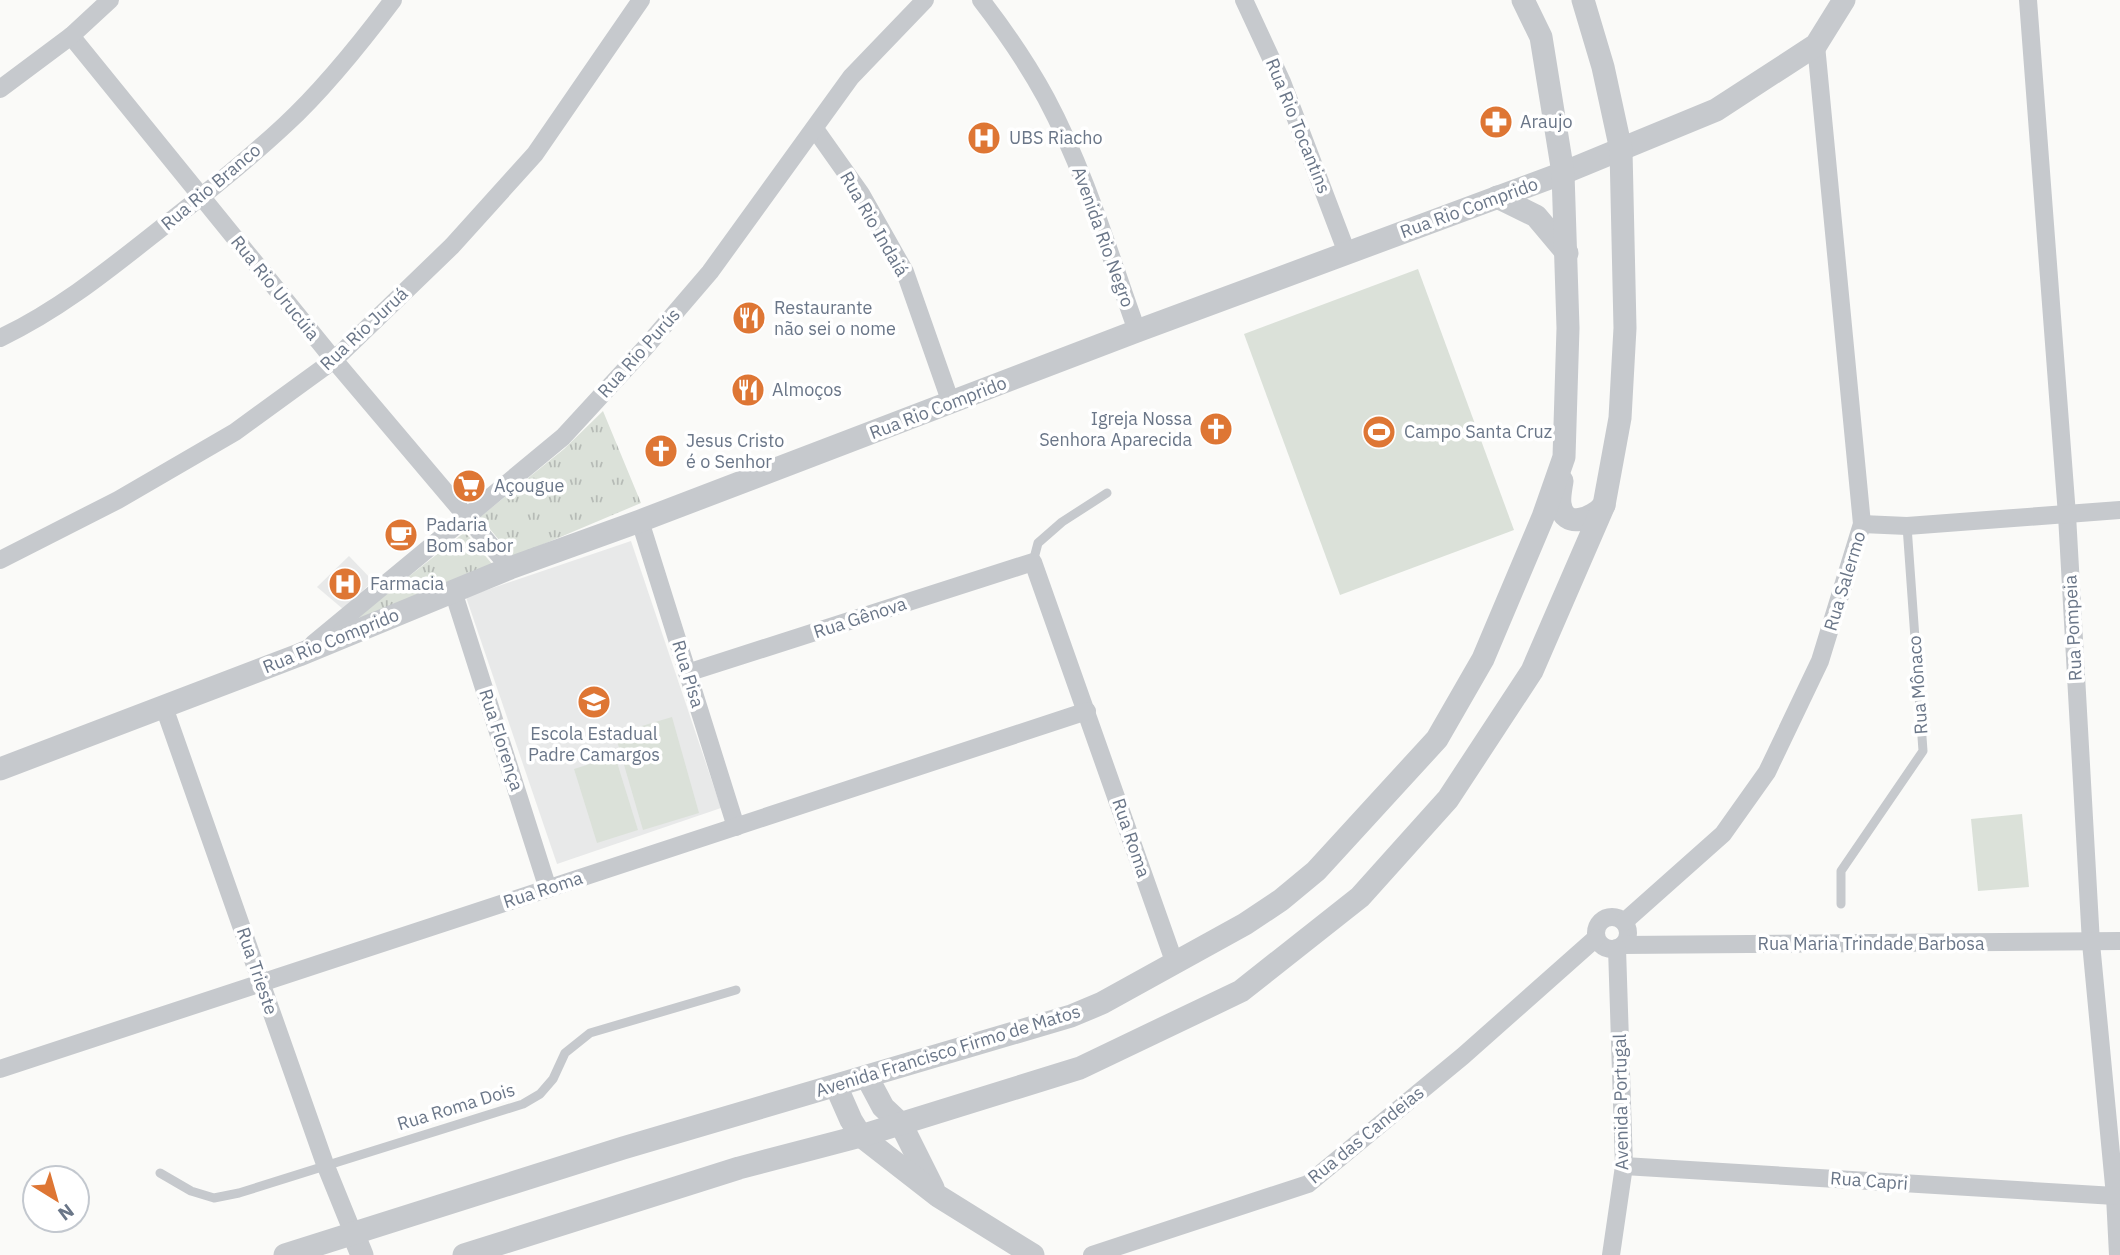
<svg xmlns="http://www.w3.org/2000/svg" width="2120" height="1255" viewBox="0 0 2120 1255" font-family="'IBM Plex Sans',sans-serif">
  <defs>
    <pattern id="park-tufts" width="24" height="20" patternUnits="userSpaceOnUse" patternTransform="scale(1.75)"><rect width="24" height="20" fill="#dbe1d9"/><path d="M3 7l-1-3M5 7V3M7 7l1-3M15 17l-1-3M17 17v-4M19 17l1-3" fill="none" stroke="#b6bbb6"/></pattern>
  </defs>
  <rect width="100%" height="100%" fill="#fafaf8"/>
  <!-- built -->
  <g fill="#e8e9e9">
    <path d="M631,541l90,267 -164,56 -91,-267z"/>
    <path d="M349,556l24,25 -30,28 -26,-22z"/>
  </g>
  <!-- park -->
  <g fill="url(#park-tufts)">
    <path d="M603,411l38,92 -128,54 -33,-40 84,-68z"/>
    <path d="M465,532l28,33 -143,58z"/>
  </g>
  <!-- pitch -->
  <g fill="#dbe1d9">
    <path d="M1418,269l96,261 -174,65 -96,-261z"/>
    <path d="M672,717l27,96 -56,17 -28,-96z"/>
    <path d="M615,756l23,74 -41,13 -23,-74z"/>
    <path d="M2022,814l7,73 -51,4 -7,-72z"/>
  </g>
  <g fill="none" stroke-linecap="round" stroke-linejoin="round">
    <!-- service -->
    <g stroke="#c6c9cd" stroke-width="9">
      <path d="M1033,562l5,-19 24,-21 45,-29"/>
      <path d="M1841,904v-33l82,-120 -16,-225"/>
      <path d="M160,1173l31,18 23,7 25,-5 284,-89 17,-10 13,-15 12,-26 25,-20 146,-43"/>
    </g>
    <!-- minor -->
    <g stroke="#c6c9cd" stroke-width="18">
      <path d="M981,0c24,31 46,63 65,98 39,73 63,155 91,233"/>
      <path d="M1244,0l38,82 65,171"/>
      <path d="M2028,0l39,515 24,428 24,253 3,59"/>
      <path d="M71,36l263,324 176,208"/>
      <path d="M0,89l71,-53 39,-36"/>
      <path d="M815,129l46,65 44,78 46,131"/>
      <path d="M0,338c55,-26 102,-63 150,-101 46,-36 92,-72 135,-112 40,-37 75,-81 108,-125"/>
      <path d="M640,521l96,306"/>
      <path d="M1862,524l45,2 213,-16"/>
      <path d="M0,560l118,-60 117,-68 99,-72 118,-114 83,-92 106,-154"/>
      <path d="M453,591l95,298"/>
      <path d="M313,644l250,-207 81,-88 66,-77 141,-195 74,-77"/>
      <path d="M687,673l346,-111 142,402"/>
      <path d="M164,707l161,457 28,69"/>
      <circle cx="1612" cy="933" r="16"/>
      <path d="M1624,922l99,-88 44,-62 53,-111 42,-137 -46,-479"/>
      <path d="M1623,945l497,-4"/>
      <path d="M0,1069l1087,-358"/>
      <path d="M1624,1166l491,30"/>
      <path d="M1092,1255l216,-71 155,-128 133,-118"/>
      <path d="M1611,1255l13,-89 -7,-218"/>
    </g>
    <!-- tertiary -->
    <g stroke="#c6c9cd" stroke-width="23">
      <path d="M1497,197l39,19 31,37"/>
      <path d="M1562,481c-1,7 -3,16 -2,23 4,26 33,15 44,1"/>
      <path d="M0,769l299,-114 211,-87 130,-47 497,-190 426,-158 153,-63 100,-65 28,-45"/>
      <path d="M867,1077l16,30 18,17 32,64"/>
      <path d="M836,1086l15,34 10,16 77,60 95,59"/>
      <path d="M353,1233l9,22"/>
      <path d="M285,1255l338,-107 448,-132 31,-13 143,-79 36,-24 35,-29 121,-132 46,-80 60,-142 21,-60 4,-129 -5,-155 -22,-136 -18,-37"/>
      <path d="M464,1255l275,-87 122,-32 219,-68 161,-77 119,-94 88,-98 84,-128 72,-166 16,-87 5,-90 -4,-178 -18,-83 -20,-67"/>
    </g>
  </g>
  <!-- icons -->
  <defs>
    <symbol id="pharmacy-disc" viewBox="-11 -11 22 22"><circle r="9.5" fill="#de7634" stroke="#fff"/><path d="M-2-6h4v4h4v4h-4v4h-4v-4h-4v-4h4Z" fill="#fff"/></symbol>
    <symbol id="hospital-disc" viewBox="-11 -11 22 22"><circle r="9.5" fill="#de7634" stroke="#fff"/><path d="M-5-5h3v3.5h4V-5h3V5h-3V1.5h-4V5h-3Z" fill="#fff"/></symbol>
    <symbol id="restaurant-disc" viewBox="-11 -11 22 22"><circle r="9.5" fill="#de7634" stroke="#fff"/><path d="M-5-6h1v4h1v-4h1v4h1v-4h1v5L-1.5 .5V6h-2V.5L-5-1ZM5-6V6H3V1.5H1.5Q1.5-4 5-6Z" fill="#fff"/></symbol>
    <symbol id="church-disc" viewBox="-11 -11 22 22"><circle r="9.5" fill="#de7634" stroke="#fff"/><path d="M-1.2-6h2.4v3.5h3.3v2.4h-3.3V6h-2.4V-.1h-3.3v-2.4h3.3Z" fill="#fff"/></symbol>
    <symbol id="stadium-disc" viewBox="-11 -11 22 22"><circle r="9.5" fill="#de7634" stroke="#fff"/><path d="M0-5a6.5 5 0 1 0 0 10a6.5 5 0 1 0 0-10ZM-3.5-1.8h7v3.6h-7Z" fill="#fff"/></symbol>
    <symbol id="supermarket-disc" viewBox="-11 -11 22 22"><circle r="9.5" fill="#de7634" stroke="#fff"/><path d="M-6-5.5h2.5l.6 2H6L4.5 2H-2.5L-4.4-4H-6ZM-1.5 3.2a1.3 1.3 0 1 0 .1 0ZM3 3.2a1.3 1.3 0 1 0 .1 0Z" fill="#fff"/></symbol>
    <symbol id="cafe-disc" viewBox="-11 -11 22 22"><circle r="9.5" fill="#de7634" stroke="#fff"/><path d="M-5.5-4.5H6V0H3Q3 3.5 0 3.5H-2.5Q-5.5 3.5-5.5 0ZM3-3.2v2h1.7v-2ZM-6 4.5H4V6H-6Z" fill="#fff"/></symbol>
    <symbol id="school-disc" viewBox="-11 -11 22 22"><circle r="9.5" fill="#de7634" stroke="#fff"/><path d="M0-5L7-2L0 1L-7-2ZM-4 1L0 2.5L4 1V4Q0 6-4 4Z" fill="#fff"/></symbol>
  </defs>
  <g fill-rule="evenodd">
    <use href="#pharmacy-disc" x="1477" y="103" width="38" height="38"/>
    <use href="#hospital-disc" x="965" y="119" width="38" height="38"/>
    <use href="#restaurant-disc" x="730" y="299" width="38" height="38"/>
    <use href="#restaurant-disc" x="729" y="371" width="38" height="38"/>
    <use href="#church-disc" x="1197" y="410" width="38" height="38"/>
    <use href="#stadium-disc" x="1360" y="413" width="38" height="38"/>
    <use href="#church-disc" x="642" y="432" width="38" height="38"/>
    <use href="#supermarket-disc" x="450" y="467" width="38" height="38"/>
    <use href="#cafe-disc" x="382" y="516" width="38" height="38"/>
    <use href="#hospital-disc" x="326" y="565" width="38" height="38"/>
    <use href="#school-disc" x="575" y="683" width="38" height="38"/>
  </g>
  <g text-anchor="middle" stroke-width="7" stroke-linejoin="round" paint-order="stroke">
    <!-- poi labels -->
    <g font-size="18" fill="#6a7688" stroke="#fff" text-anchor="start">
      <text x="1520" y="128">Araujo</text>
      <text x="1009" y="144">UBS Riacho</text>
      <text x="774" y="314">Restaurante<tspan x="774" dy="21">não sei o nome</tspan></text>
      <text x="772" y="396">Almoços</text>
      <text x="1192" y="425" text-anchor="end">Igreja Nossa<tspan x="1192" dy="21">Senhora Aparecida</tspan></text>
      <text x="1404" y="438">Campo Santa Cruz</text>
      <text x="686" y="447">Jesus Cristo<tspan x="686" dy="21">é o Senhor</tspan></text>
      <text x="494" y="492">Açougue</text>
      <text x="426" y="531">Padaria<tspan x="426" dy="21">Bom sabor</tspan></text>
      <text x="370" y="590">Farmacia</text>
      <text x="594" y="740" text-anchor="middle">Escola Estadual<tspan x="594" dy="21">Padre Camargos</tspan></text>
    </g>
    <!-- street labels -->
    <g font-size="18" fill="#6a7688" stroke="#fff">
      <text transform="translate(1298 126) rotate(68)" y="6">Rua Rio Tocantins</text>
      <text transform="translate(211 187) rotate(-40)" y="6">Rua Rio Branco</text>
      <text transform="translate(1469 208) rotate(-20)" y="6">Rua Rio Comprido</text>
      <text transform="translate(874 224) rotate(60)" y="6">Rua Rio Indaiá</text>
      <text transform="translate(1103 237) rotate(70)" y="6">Avenida Rio Negro</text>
      <text transform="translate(275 288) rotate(51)" y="6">Rua Rio Urucúia</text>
      <text transform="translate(364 329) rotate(-43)" y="6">Rua Rio Juruá</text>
      <text transform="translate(639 353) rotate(-48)" y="6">Rua Rio Purús</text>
      <text transform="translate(938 408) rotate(-21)" y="6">Rua Rio Comprido</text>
      <text transform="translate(1845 581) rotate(-73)" y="6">Rua Salermo</text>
      <text transform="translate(860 618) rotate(-18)" y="6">Rua Gênova</text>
      <text transform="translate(2073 628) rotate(-93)" y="6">Rua Pompeia</text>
      <text transform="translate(331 641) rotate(-22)" y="6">Rua Rio Comprido</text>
      <text transform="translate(688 674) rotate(73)" y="6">Rua Pisa</text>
      <text transform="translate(1918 685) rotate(-94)" y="6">Rua Mônaco</text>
      <text transform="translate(501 740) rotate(72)" y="6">Rua Florença</text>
      <text transform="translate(1131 838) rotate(71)" y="6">Rua Roma</text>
      <text transform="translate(543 890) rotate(-18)" y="6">Rua Roma</text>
      <text x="1871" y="950">Rua Maria Trindade Barbosa</text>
      <text transform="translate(257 971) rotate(71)" y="6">Rua Trieste</text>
      <text transform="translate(948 1051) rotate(-17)" y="6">Avenida Francisco Firmo de Matos</text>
      <text transform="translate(1621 1102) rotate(-91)" y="6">Avenida Portugal</text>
      <text transform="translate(456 1107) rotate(-17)" y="6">Rua Roma Dois</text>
      <text transform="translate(1366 1135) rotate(-39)" y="6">Rua das Candeias</text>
      <text transform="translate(1869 1181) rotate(4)" y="6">Rua Capri</text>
    </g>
  </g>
  <!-- north arrow -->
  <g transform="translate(56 1199) rotate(143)"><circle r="33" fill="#ffffff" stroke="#c3c8cf" stroke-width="2"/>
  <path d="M0-5L12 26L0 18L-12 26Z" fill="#de7634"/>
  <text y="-10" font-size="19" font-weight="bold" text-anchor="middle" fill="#6a7688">N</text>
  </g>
</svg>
